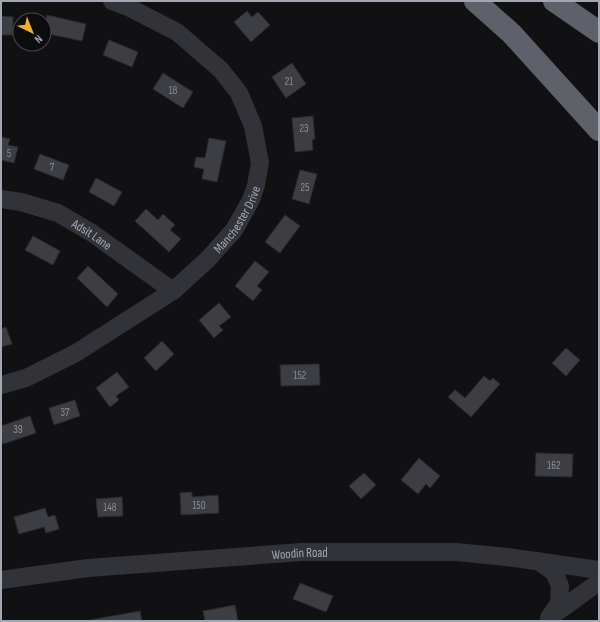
<svg xmlns="http://www.w3.org/2000/svg" width="600" height="622" viewBox="0 0 600 622" font-family="'Sofia Sans Condensed',sans-serif">
  <rect width="100%" height="100%" fill="#111113"/>
  <!-- building -->
  <g fill="#3d3e43" stroke="#2b2b2f">
    <path d="M247,11l5,6 6,-5 12,13 -19,17 -17,-20z"/>
    <path d="M47,15l39,9 -4,17 -38,-8z"/>
    <path d="M1,16l12,1v18h-12z"/>
    <path d="M109,40l29,12 -6,15 -29,-12z"/>
    <path d="M292,63l14,21 -20,14 -14,-21z"/>
    <path d="M163,73l30,19 -10,16 -30,-19z"/>
    <path d="M313,116l2,23 -3,1 1,10 -18,2 -3,-34z"/>
    <path d="M1,137l9,2 -2,6 10,2 -4,16 -13,-3z"/>
    <path d="M209,138l17,3 -9,41 -15,-3 2,-10 -10,-2 2,-10 9,1z"/>
    <path d="M40,154l29,11 -6,15 -29,-11z"/>
    <path d="M300,170l17,4 -8,30 -17,-5z"/>
    <path d="M96,178l26,14 -8,14 -25,-14z"/>
    <path d="M146,209l12,11 5,-6 12,11 -5,5 11,9 -12,13 -34,-31z"/>
    <path d="M285,215l15,11 -20,27 -15,-11z"/>
    <path d="M33,236l27,15 -7,14 -28,-15z"/>
    <path d="M255,261l14,11 -12,14 5,4 -9,11 -18,-15z"/>
    <path d="M88,266l30,28 -11,13 -30,-29z"/>
    <path d="M219,303l12,14 -12,9 4,4 -9,8 -15,-18z"/>
    <path d="M6,327l6,17 -11,3v-18z"/>
    <path d="M162,341l12,13 -18,17 -12,-13z"/>
    <path d="M566,348l14,12 -14,16 -14,-13z"/>
    <path d="M319,364l1,21 -39,1 -1,-21z"/>
    <path d="M117,372l12,15 -13,9 3,4 -9,7 -14,-19z"/>
    <path d="M484,376l6,5 3,-3 7,6 -29,33 -23,-20 7,-7 10,8z"/>
    <path d="M75,400l5,16 -26,9 -5,-17z"/>
    <path d="M30,416l6,17 -33,11 -2,-6v-12z"/>
    <path d="M536,453l37,1 -1,23 -37,-1z"/>
    <path d="M419,458l21,18 -10,12 -4,-4 -8,10 -17,-14z"/>
    <path d="M364,473l12,12 -15,14 -12,-13z"/>
    <path d="M192,492v5l26,-2 1,18 -38,2 -1,-22z"/>
    <path d="M122,497l1,19 -25,1 -2,-18z"/>
    <path d="M45,508l3,9 7,-2 4,14 -13,4 -2,-6 -25,7 -5,-17z"/>
    <path d="M300,583l33,13 -7,16 -33,-13z"/>
    <path d="M235,605l3,16h-33l-2,-10z"/>
    <path d="M140,611l2,10h-52v-1z"/>
  </g>
  <g fill="none" stroke-linecap="round" stroke-linejoin="round">
    <!-- minor -->
    <g stroke="#323338" stroke-width="18">
      <path id="s1" d="M1,199l20,3 37,11 34,20 81,58"/>
      <path id="s2" d="M1,385l25,-7 50,-25 97,-62 35,-32 26,-29 17,-30 5,-15 4,-22 -7,-37 -14,-33 -18,-23 -44,-38 -49,-25 -16,-6"/>
      <path d="M538,561l16,11 6,14 -1,17 -10,15"/>
      <path id="s3" d="M1,580l87,-12 214,-16h154l51,5 92,13"/>
      <path d="M553,615l46,-33"/>
    </g>
    <!-- highway -->
    <g stroke="#5e6169" stroke-width="22">
      <path d="M475,1l36,32 88,97"/>
      <path d="M554,1l45,31"/>
    </g>
  </g>
  <g text-anchor="middle" stroke-width="4" stroke-linejoin="round" paint-order="stroke">
    <!-- number labels -->
    <g font-size="11" fill="#898e97">
      <text x="289" y="85">21</text>
      <text x="173" y="94">18</text>
      <text x="304" y="132">23</text>
      <text x="9" y="157">5</text>
      <text x="52" y="171">7</text>
      <text x="305" y="191">25</text>
      <text x="300" y="379">152</text>
      <text x="65" y="416">37</text>
      <text x="18" y="433">39</text>
      <text x="554" y="469">162</text>
      <text x="199" y="509">150</text>
      <text x="110" y="511">148</text>
    </g>
    <!-- street labels -->
    <g font-size="13" fill="#a2a8b3" stroke="#0c0c0d">
      <text dy="5" stroke="none"><textPath href="#s2" startOffset="294">Manchester Drive</textPath></text>
      <text dy="5" stroke="none"><textPath href="#s1" startOffset="99">Adsit Lane</textPath></text>
      <text dy="5" stroke="none"><textPath href="#s3" startOffset="300">Woodin Road</textPath></text>
    </g>
  </g>
  <!-- border -->
  <rect width="600" height="622" fill="none" stroke="#a2a8b3" stroke-width="4"/>
  <!-- north arrow -->
  <g transform="translate(32 32) rotate(137)"><circle r="19" fill="#0c0c0d" stroke="#484a4f"/>
  <path d="M0-3L7 15L0 10L-7 15Z" fill="#f3ae29"/>
  <text y="-6" font-size="11" font-weight="bold" text-anchor="middle" fill="#a2a8b3">N</text>
  </g>
</svg>
